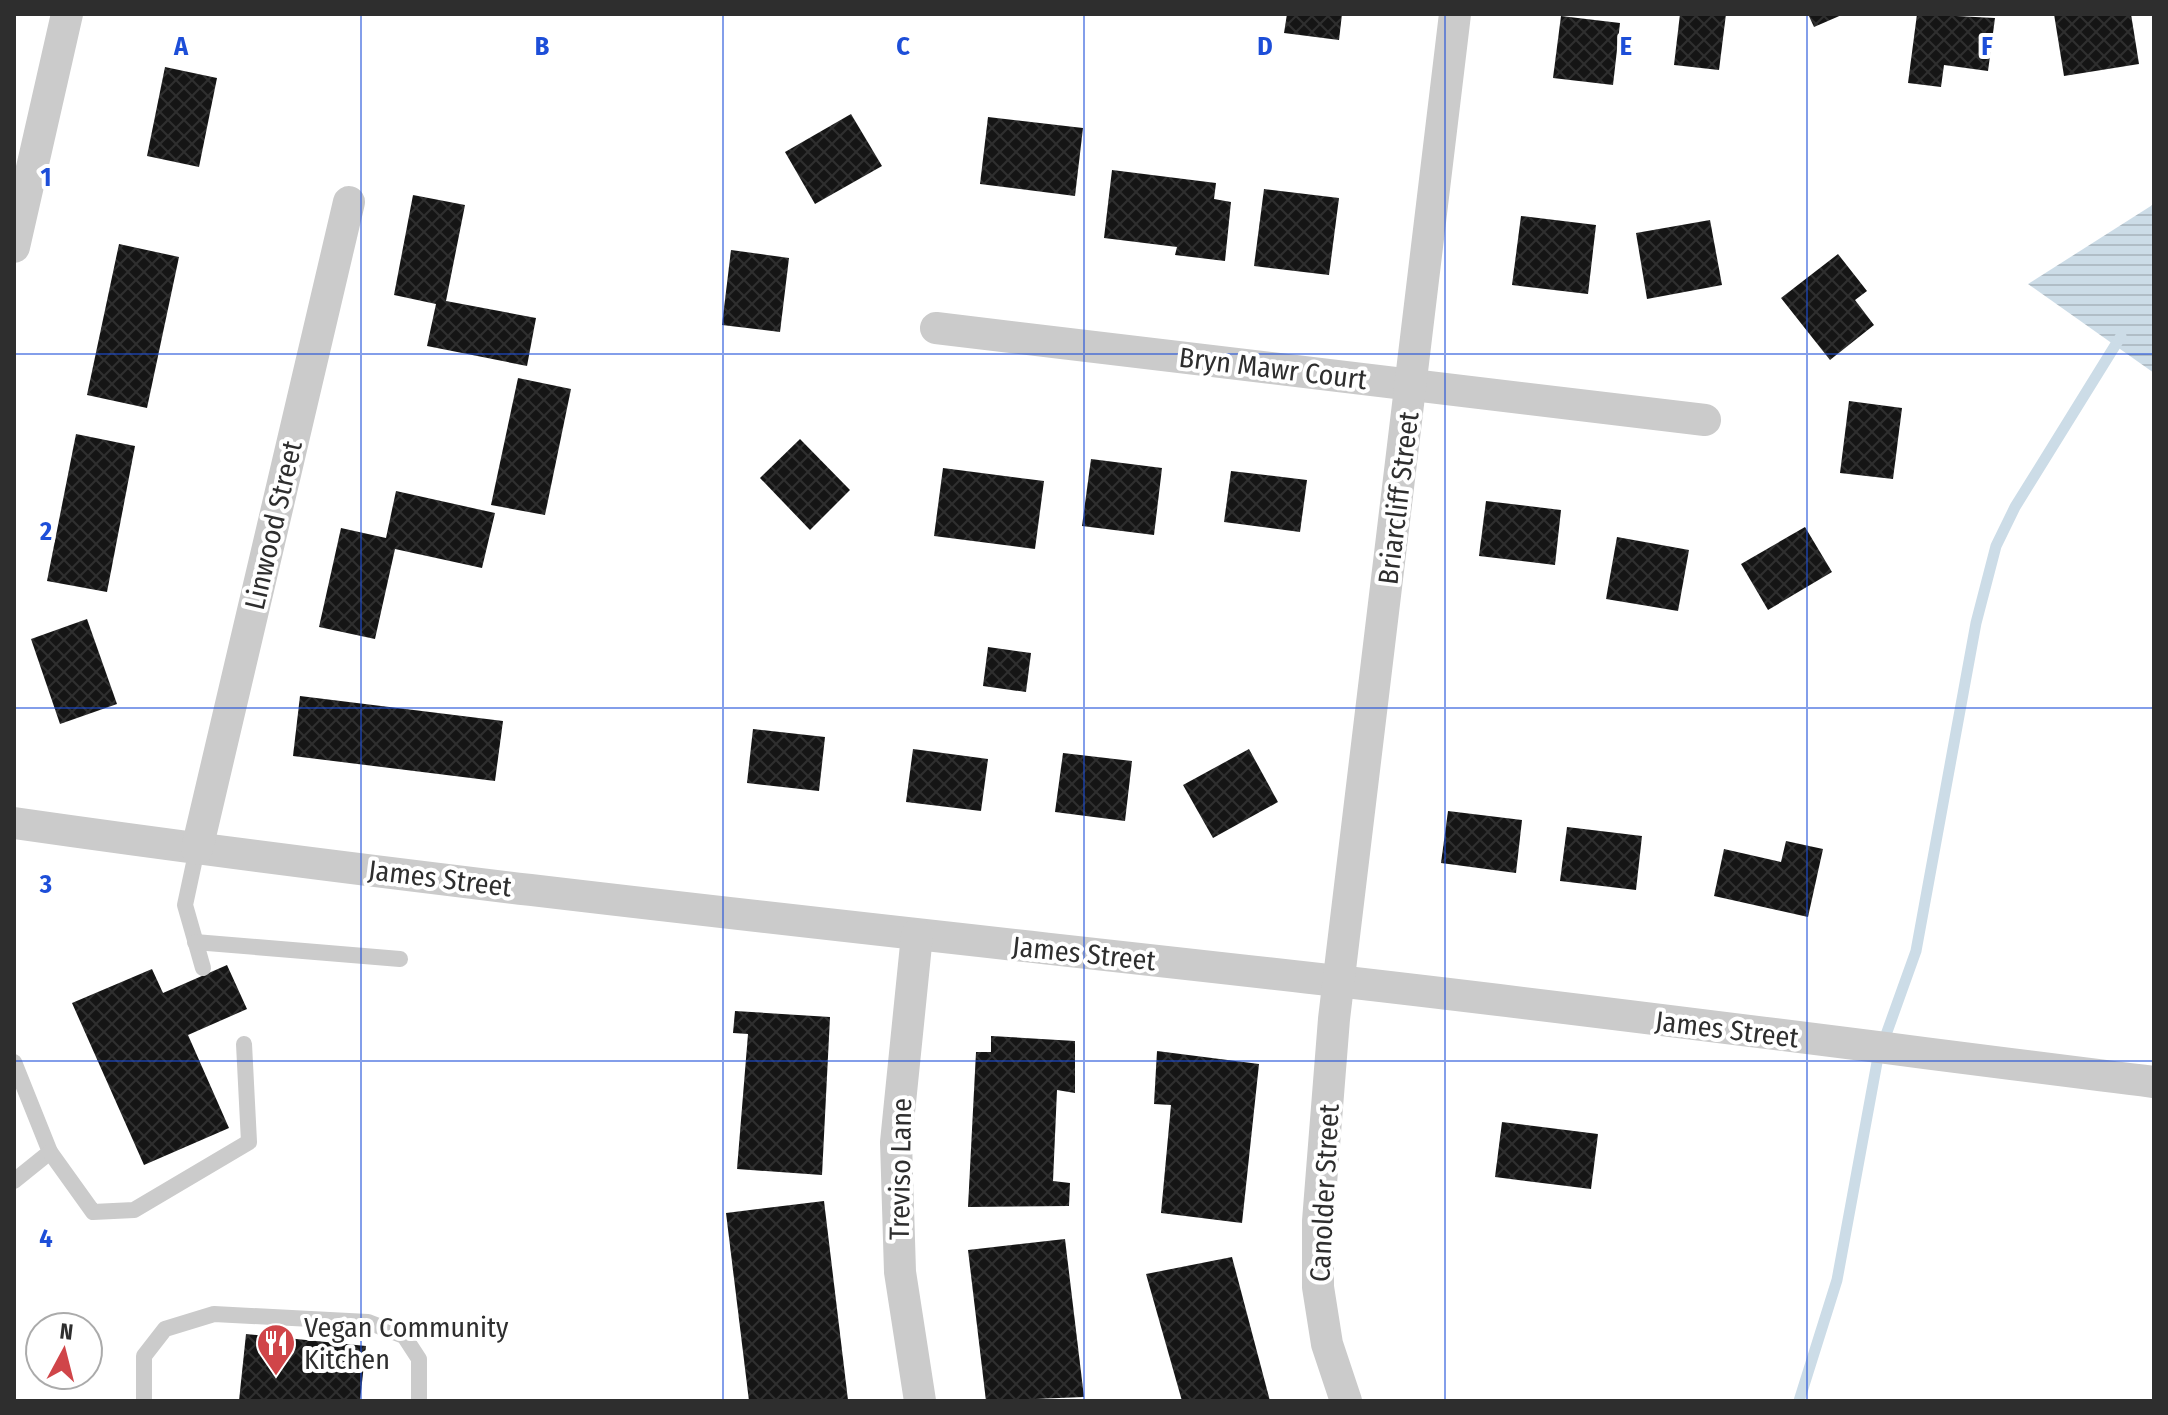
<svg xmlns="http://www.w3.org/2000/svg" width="2168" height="1415" viewBox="0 0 2168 1415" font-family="'Fira Sans Condensed',sans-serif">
  <defs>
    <pattern id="water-rules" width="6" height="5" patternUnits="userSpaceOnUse" patternTransform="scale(2)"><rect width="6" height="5" fill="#ccdce7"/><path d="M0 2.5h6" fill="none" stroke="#b0bdc6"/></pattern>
    <pattern id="building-cross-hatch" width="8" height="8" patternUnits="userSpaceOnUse" patternTransform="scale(2)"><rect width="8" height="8" fill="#151515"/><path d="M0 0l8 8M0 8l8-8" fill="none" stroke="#2f2f2f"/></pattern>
  </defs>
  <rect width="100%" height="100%" fill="#fff"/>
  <!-- water -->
  <path fill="url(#water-rules)" d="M2154,204v169l-126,-89z"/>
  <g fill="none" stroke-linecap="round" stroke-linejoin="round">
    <!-- stream -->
    <path stroke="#ccdce7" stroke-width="11" d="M1799,1401l38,-121 41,-223 38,-106 60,-328 20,-77 19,-39 106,-171"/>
  </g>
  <!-- building -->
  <g fill="url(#building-cross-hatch)">
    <path d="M1287,14h55l-3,26 -55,-7z"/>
    <path d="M1680,14h46l-7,56 -45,-5z"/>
    <path d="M1808,14h36l-30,13z"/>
    <path d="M1917,14l78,4 -7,53 -44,-6 -3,22 -33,-4z"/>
    <path d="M2054,14h77l8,50 -75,12z"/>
    <path d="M1561,16l59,7 -7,62 -60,-7z"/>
    <path d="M165,67l52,11 -18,89 -52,-11z"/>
    <path d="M851,114l31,52 -67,38 -30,-52z"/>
    <path d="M988,117l95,11 -8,68 -95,-12z"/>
    <path d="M1112,170l104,13 -2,16 17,3 -6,59 -50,-6 2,-8 -73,-9z"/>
    <path d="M1264,189l75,9 -10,77 -75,-9z"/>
    <path d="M413,195l52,10 -19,96 90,17 -9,48 -100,-20 9,-42 -42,-9z"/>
    <path d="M1521,216l75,9 -8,69 -76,-9z"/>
    <path d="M1710,220l12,65 -75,14 -11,-66z"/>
    <path d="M119,244l60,13 -32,151 -60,-13z"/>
    <path d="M731,250l58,8 -9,74 -58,-7z"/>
    <path d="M1838,254l29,37 -12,9 19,25 -44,35 -49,-62z"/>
    <path d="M518,378l53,11 -26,126 -54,-10z"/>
    <path d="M1849,401l53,7 -9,71 -53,-6z"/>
    <path d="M76,434l59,12 -28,146 -60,-11z"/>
    <path d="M800,439l50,51 -40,40 -50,-52z"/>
    <path d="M1091,459l71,9 -8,67 -72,-9z"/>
    <path d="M943,468l101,13 -9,68 -101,-13z"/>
    <path d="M1231,471l76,9 -7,52 -76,-10z"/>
    <path d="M396,491l99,22 -13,55 -87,-19 -20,90 -56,-12 22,-99 45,10z"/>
    <path d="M1486,501l75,9 -6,55 -76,-9z"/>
    <path d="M1805,527l27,45 -64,38 -27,-46z"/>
    <path d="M1617,537l72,13 -11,61 -72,-12z"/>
    <path d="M87,619l30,85 -57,20 -29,-85z"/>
    <path d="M988,647l43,6 -5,39 -43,-6z"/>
    <path d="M300,696l203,25 -8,60 -202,-25z"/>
    <path d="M753,729l72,8 -6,54 -72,-8z"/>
    <path d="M913,749l75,10 -7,52 -75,-9z"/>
    <path d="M1249,749l29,53 -65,36 -30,-53z"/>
    <path d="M1063,753l69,8 -7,60 -70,-9z"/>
    <path d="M1448,811l74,9 -6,53 -75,-10z"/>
    <path d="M1567,827l75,9 -6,54 -76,-9z"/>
    <path d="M1786,841l37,8 -15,68 -94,-21 10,-47 57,13z"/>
    <path d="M227,965l20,44 -59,26 41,93 -85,37 -72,-162 80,-34 11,24z"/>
    <path d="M735,1011l95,6 -8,158 -85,-6 11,-135 -15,-1z"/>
    <path d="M991,1036l84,5v52l-18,-3 -4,91 17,2 -1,23 -101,1 8,-155h15z"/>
    <path d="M1157,1051l102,13 -17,159 -81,-10 10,-108 -17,-1z"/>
    <path d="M1502,1122l96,12 -7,55 -96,-12z"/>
    <path d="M824,1201l24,199 -99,1 -23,-188z"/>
    <path d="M1065,1239l19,158 -98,4 -18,-151z"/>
    <path d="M1232,1257l38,144h-88l-36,-127z"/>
    <path d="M246,1334l120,12 -6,55h-121z"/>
  </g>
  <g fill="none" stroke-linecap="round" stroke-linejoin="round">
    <!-- service -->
    <g stroke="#cbcbcb" stroke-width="16">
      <path d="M197,849l-12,56 18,63"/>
      <path d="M195,942l205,17"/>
      <path d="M14,1062l36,90 -36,29"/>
      <path d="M50,1152l43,60 41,-2 115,-68 -5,-98"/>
      <path d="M144,1401v-45l21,-27 49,-15 154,8 36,14 15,23v42"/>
    </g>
    <!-- minor -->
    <g stroke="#cbcbcb" stroke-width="32">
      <path d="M14,247l53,-233"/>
      <path d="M936,328l769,92"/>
      <path d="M14,823c440,63 882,108 1323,158 273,31 545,67 817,101"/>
      <path d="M197,849l152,-647"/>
      <path d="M917,935l-21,207 4,130 20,129"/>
      <path d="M1346,1401l-19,-57 -9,-57v-66l16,-202 121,-1005"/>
    </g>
  </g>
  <!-- grid -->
  <path fill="none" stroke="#1d4ed8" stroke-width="2" stroke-opacity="0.55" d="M361,14v1387M723,14v1387M1084,14v1387M1445,14v1387M1807,14v1387M14,354h2140M14,708h2140M14,1061h2140"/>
  <!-- icons -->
  <defs>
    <symbol id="restaurant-pin" viewBox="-11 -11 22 30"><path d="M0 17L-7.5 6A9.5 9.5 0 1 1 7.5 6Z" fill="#d04549" stroke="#fff"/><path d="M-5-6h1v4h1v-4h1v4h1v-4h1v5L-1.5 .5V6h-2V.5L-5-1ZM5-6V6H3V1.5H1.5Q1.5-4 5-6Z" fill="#fff"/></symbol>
  </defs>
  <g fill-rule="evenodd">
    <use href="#restaurant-pin" x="254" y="1321" width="44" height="60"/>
  </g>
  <g text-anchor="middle" stroke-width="8" stroke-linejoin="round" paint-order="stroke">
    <!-- street labels -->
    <g font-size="28" fill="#2e2e2e" stroke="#fff">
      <text transform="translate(1273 368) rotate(7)" y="10">Bryn Mawr Court</text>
      <text transform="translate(1398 498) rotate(-83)" y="10">Briarcliff Street</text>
      <text transform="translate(273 525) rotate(-77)" y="10">Linwood Street</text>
      <text transform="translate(440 878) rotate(7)" y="10">James Street</text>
      <text transform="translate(1084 953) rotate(6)" y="10">James Street</text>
      <text transform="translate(1727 1029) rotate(7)" y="10">James Street</text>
      <text transform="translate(900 1169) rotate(-89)" y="10">Treviso Lane</text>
      <text transform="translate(1324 1193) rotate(-87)" y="10">Canolder Street</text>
    </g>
    <!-- poi labels -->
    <g font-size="28" fill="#2e2e2e" stroke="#fff" text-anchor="start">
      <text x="304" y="1337">Vegan Community<tspan x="304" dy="32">Kitchen</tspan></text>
    </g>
  </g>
  <g font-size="26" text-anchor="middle" font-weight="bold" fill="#1d4ed8" stroke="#fff" stroke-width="8" stroke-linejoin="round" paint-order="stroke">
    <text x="181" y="55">A</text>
    <text x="542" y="55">B</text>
    <text x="903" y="55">C</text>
    <text x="1265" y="55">D</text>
    <text x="1626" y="55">E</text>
    <text x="1987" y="55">F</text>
    <text x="46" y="186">1</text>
    <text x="46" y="540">2</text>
    <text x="46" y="893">3</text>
    <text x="46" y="1247">4</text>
  </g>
  <!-- border -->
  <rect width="2168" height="1415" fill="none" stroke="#2e2e2e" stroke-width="32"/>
  <!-- north arrow -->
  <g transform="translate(64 1351) rotate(7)"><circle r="38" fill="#ffffff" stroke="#ababab" stroke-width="2"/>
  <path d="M0-6L14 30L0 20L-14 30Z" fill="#d04549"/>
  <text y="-12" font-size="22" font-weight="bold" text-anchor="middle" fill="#2e2e2e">N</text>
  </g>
</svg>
